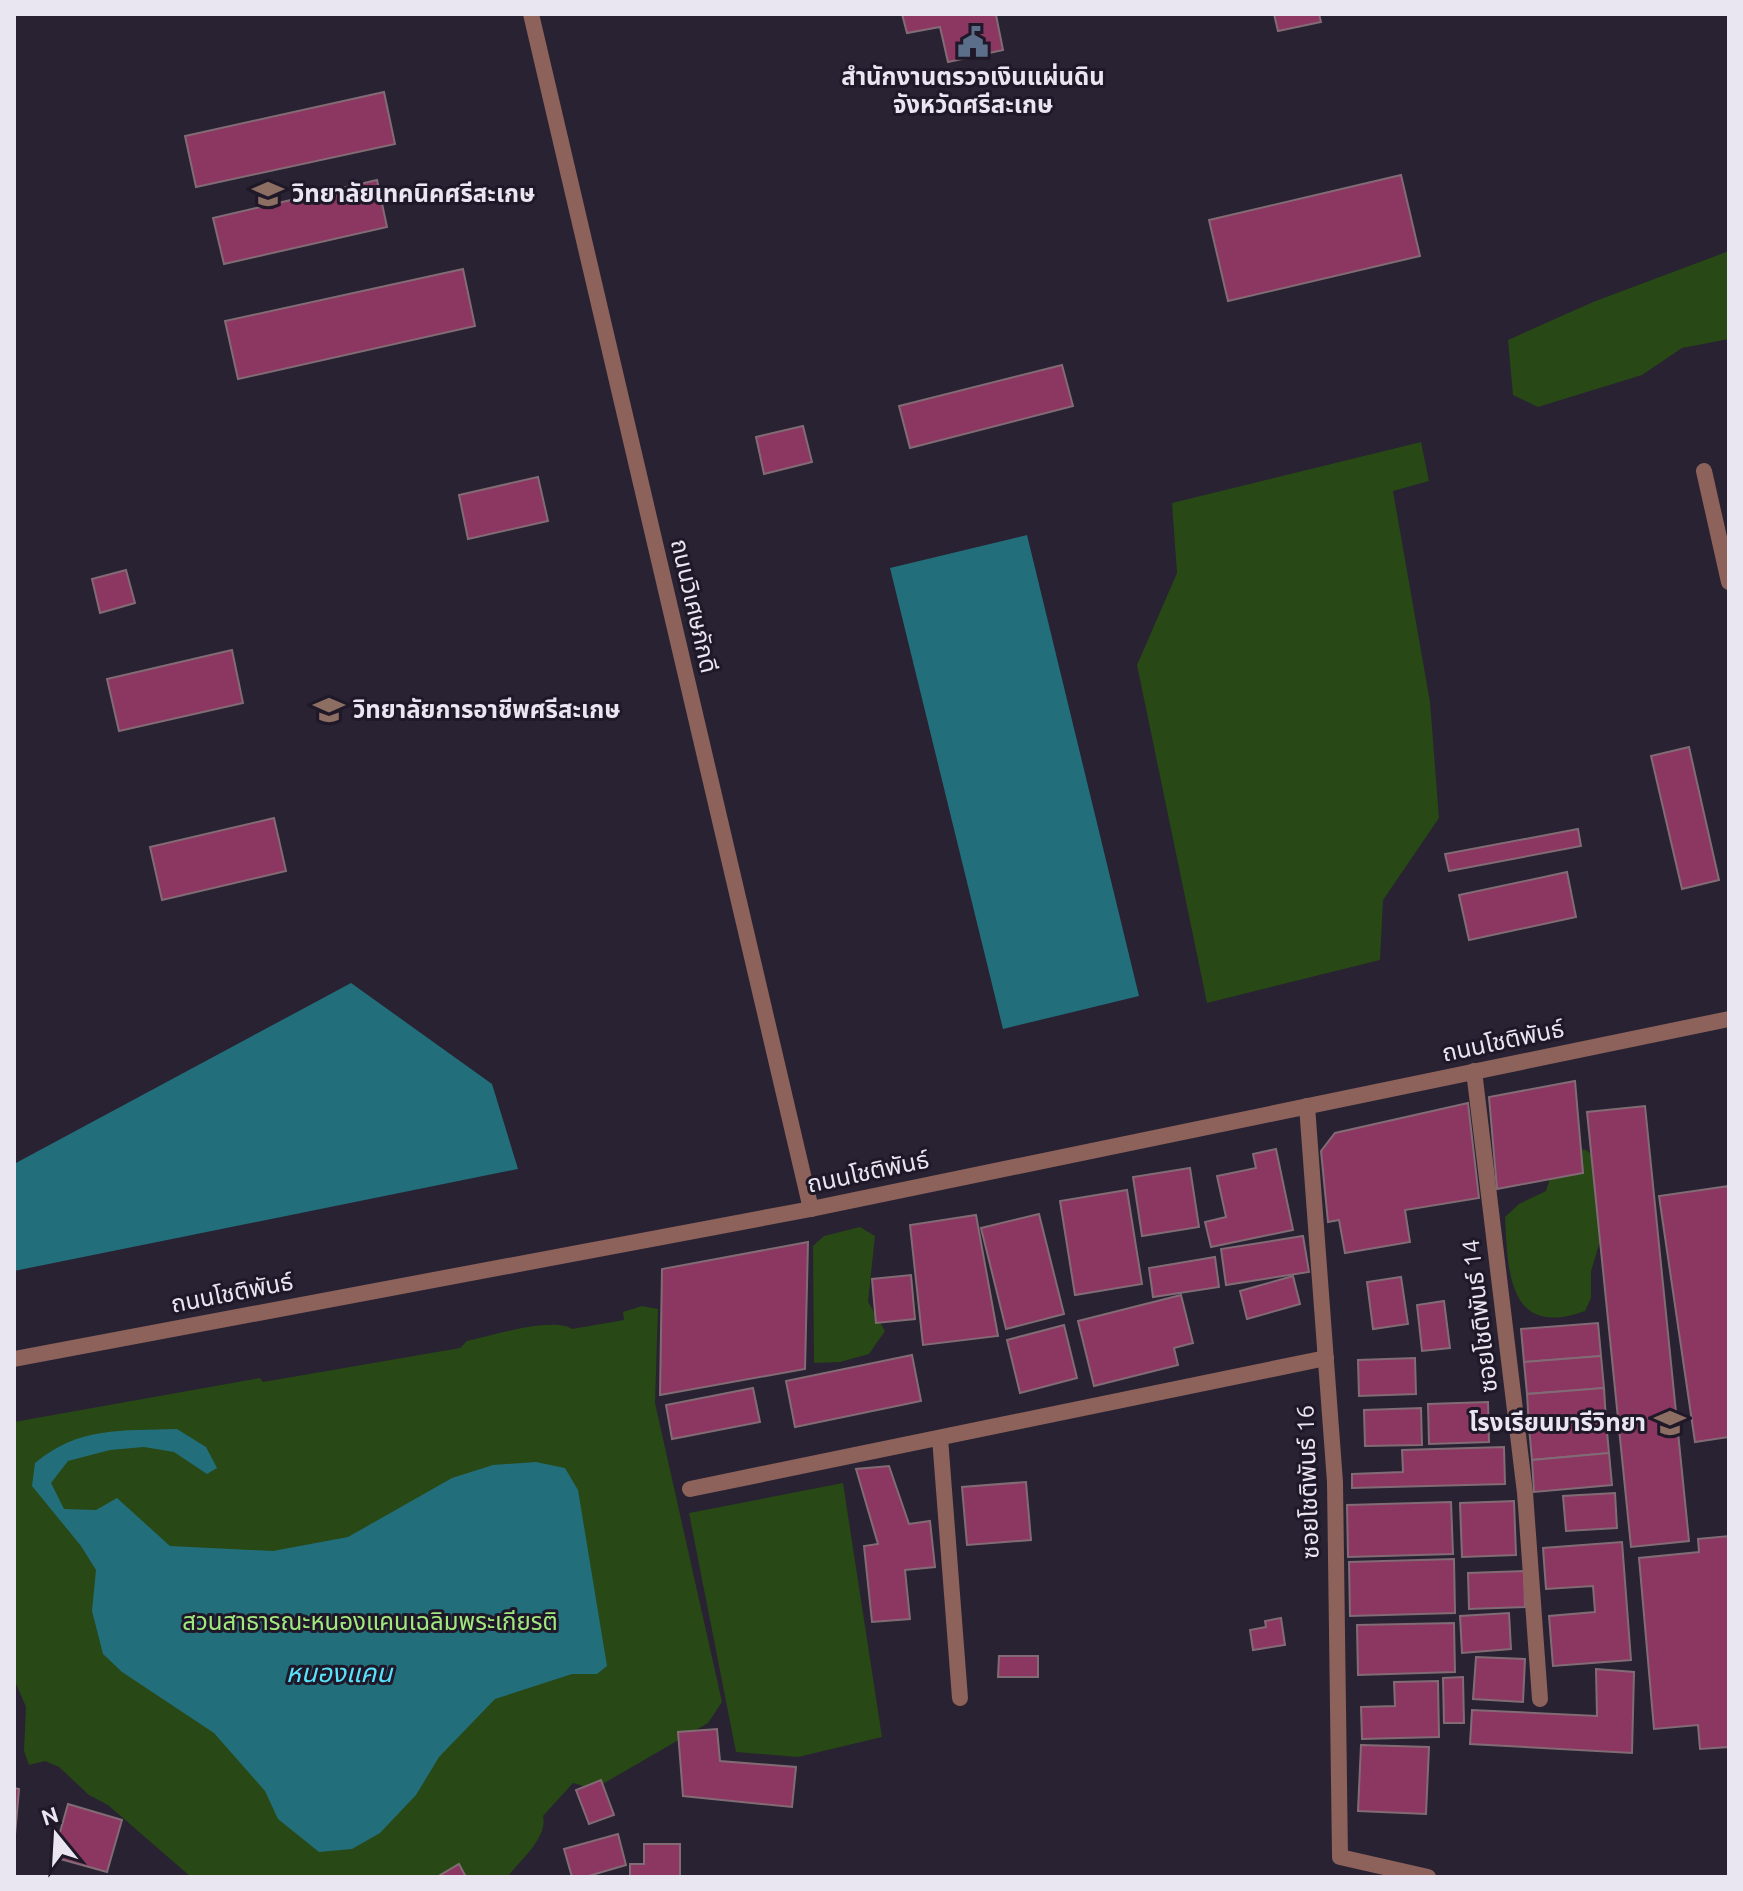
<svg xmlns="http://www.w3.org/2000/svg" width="1743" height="1891" viewBox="0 0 1743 1891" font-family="Ubuntu,'Noto Sans Thai',sans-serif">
  <rect width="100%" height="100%" fill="#282232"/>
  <!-- green -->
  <g fill="#284815">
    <path d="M1729,251v88l-47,9 -40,27 -104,32 -25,-12 -5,-55 85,-38z"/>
    <path d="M1421,442l8,39 -36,10 37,211 9,116 -56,82 -3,60 -173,43 -70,-338 40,-92 -5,-70z"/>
    <path d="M1573,1148l13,2 9,7 13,58 -17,56v27l-6,13c-77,28 -77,-39 -80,-94l14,-13 27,-13 11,-35z"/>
    <path d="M860,1227l15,9 -7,66 17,29 -16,23 -29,8 -26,1 -1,-117 11,-10z"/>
    <path d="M642,1306l16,3 -3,94 67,299 -14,21 -114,66 -21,-6 -30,33c5,21 -22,44 -34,59l-318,2 -83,-72 -19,-10 -30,-28 -14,-6 -16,4 -5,-14 2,-44 -12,-28v-257l246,-44 3,4 197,-34 7,-7c23,-5 86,-25 105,-12l52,-9 -1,-8z"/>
    <path d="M843,1483l39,254 -84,20 -62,-5 -47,-239z"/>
  </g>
  <!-- water -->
  <g fill="#236e7b">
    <path d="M1027,535l112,461 -136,33 -113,-461z"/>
    <path d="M351,983l141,101 26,85 -504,102v-107z"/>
    <path d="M177,1429l29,18 11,21 -10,6 -33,-22 -30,-5 -34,3 -42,11 -17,22 13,26 32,1 21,-12 53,48 103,5 75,-14 104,-59 41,-13 43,-3 29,6 13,22 29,176 -10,8h-25l-77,25 -56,58 -23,38 -36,38 -28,16 -33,3 -41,-33 -13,-28 -51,-58 -92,-61 -19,-18 -11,-43 4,-41 -15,-24 -49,-60 3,-23c45,-37 86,-32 142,-34z"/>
  </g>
  <!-- building -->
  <g fill="#8b3761" stroke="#826b75" stroke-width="2">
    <path d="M902,14h97l-3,1 7,35 -55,12 -8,-35 -33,6z"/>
    <path d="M1274,14h45l2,8 -43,9z"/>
    <path d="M384,92l11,52 -199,43 -11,-51z"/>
    <path d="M1401,175l19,81 -192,45 -19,-81z"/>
    <path d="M377,180l10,47 -163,37 -11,-46z"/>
    <path d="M463,269l12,57 -237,53 -13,-58z"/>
    <path d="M1062,365l11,41 -163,42 -11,-42z"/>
    <path d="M803,426l9,36 -48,12 -8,-37z"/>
    <path d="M538,477l10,44 -80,18 -9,-44z"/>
    <path d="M126,570l9,33 -35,10 -8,-34z"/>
    <path d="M232,650l11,53 -124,28 -12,-52z"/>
    <path d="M1689,747l30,133 -37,9 -31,-133z"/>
    <path d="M274,818l12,53 -124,29 -12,-53z"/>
    <path d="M1578,829l3,17 -132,25 -4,-17z"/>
    <path d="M1567,872l9,45 -107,23 -10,-45z"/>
    <path d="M1575,1081l8,92 -86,16 -8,-92z"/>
    <path d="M1468,1103l11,95 -74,12 5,32 -65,11 -6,-33 -11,2 -7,-71 14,-18z"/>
    <path d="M1645,1106l44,435 -58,6 -44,-435z"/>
    <path d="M1276,1149l17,81 -82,17 -6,-25 21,-5 -9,-41 39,-8 -3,-14z"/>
    <path d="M1190,1168l9,59 -57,9 -9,-59z"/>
    <path d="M1729,1186v251l-34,5 -36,-246z"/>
    <path d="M1127,1190l15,94 -67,11 -15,-94z"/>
    <path d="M1039,1214l25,100 -58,15 -25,-101z"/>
    <path d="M976,1215l22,121 -75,9 -13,-120z"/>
    <path d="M1303,1236l6,36 -83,13 -5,-36z"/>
    <path d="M808,1242l-3,127 -145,26 2,-126z"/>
    <path d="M1215,1257l4,30 -66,10 -4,-29z"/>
    <path d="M911,1275l4,44 -39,4 -4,-44z"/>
    <path d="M1293,1276l7,28 -53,15 -7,-28z"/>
    <path d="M1401,1277l7,47 -35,5 -6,-47z"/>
    <path d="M1181,1295l12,48 -19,5 4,17 -84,21 -16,-65z"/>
    <path d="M1444,1301l6,47 -28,3 -5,-46z"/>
    <path d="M1598,1323l3,33 -77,6 -3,-33z"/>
    <path d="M1064,1325l13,53 -57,15 -13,-53z"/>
    <path d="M912,1355l9,46 -126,26 -9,-46z"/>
    <path d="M1601,1356l3,32 -77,6 -3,-32z"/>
    <path d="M1415,1358l1,36 -57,2 -1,-36z"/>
    <path d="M753,1388l7,34 -88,17 -6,-34z"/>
    <path d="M1604,1388l2,33 -77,6 -2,-33z"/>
    <path d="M1488,1402l1,40 -60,2 -1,-40z"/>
    <path d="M1421,1408l1,37 -57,1 -1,-36z"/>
    <path d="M1606,1421l3,32 -77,7 -3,-33z"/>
    <path d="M1504,1447l1,37 -153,4v-14l51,-2 -1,-22z"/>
    <path d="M1609,1453l3,32 -78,7 -2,-32z"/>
    <path d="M889,1466l20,58 21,-3 5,46 -30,3 5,49 -38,3 -8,-76 14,-2 -22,-75z"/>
    <path d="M1026,1482l5,58 -64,5 -5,-58z"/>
    <path d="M1615,1493l2,35 -51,3 -3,-35z"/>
    <path d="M1514,1501l2,54 -54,2 -2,-54z"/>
    <path d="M1451,1502l2,52 -105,3 -1,-52z"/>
    <path d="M1729,1536v211l-29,2 -2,-24 -44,4 -15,-171 60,-6 -1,-13z"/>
    <path d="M1622,1542l9,118 -78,6 -4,-50 46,-4 -2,-26 -47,3 -3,-41z"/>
    <path d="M1454,1559l1,54 -105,3 -1,-54z"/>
    <path d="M1524,1571l1,36 -56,2 -1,-36z"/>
    <path d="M1509,1613l2,36 -49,4 -2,-37z"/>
    <path d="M1281,1618l4,27 -32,5 -3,-20 16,-3 -1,-6z"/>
    <path d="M1454,1623l1,49 -97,3 -1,-50z"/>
    <path d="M999,1656h39v21h-40z"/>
    <path d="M1476,1657l49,2 -2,43 -50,-3z"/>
    <path d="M1596,1669l38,3 -2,81 -162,-9 2,-34 125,6z"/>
    <path d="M1463,1677l1,46h-20l-1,-45z"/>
    <path d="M1438,1681l1,56 -77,2 -1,-32 34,-1 -1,-24z"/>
    <path d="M717,1729l3,32 76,6 -4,40 -109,-11 -5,-64z"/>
    <path d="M1361,1745l68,2 -3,67 -68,-3z"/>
    <path d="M601,1780l13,35 -25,9 -13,-34z"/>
    <path d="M14,1788l5,1 -5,57z"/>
    <path d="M68,1804l54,16 -15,52 -54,-15z"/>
    <path d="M618,1834l8,31 -41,12h-13l-8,-28z"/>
    <path d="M644,1844h36v33h-50v-13h14z"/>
    <path d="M459,1864l7,13h-29z"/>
  </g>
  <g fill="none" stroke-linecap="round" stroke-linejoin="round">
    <!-- minor -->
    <g stroke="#8c625b" stroke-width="16">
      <path d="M531,14l280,1195"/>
      <path d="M1704,471l25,111"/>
      <path d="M1474,1071l51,422 15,206"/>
      <path d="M1307,1106l28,376 5,375 88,20"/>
      <path d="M940,1438l20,260"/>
      <path d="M690,1489l636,-131"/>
    </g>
    <!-- tertiary -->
    <path stroke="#8c625b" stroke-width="16" d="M14,1359l797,-150 918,-190"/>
  </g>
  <!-- icons -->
  <defs>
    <symbol id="civic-bare" viewBox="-9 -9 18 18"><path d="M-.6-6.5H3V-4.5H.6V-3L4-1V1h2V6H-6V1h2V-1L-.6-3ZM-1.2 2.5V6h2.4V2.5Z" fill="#5c6f8a" stroke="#1f1828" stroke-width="2.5" paint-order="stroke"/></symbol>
    <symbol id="university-bare" viewBox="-9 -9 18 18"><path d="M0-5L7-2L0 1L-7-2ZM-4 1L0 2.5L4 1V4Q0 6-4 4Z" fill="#8d6e63" stroke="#1f1828" stroke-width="2.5" paint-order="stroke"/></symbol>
    <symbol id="school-bare" viewBox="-9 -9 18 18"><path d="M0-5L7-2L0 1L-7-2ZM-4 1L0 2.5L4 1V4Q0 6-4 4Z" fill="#8d6e63" stroke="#1f1828" stroke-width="2.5" paint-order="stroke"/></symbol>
  </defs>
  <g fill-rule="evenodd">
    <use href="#civic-bare" x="951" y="20" width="44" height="44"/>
    <use href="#university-bare" x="246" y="172" width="44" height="44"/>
    <use href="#university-bare" x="307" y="688" width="44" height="44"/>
    <use href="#school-bare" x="1648" y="1401" width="44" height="44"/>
  </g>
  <g text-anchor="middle" stroke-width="6" stroke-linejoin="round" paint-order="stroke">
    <!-- poi labels -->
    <g font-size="24" font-weight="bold" fill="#eae6f1" stroke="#1f1828" text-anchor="start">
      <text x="973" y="85" text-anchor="middle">สำนักงานตรวจเงินแผ่นดิน<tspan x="973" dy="28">จังหวัดศรีสะเกษ</tspan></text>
      <text x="292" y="202">วิทยาลัยเทคนิคศรีสะเกษ</text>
      <text x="353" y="718">วิทยาลัยการอาชีพศรีสะเกษ</text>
      <text x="1646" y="1431" text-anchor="end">โรงเรียนมารีวิทยา</text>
    </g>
    <!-- street labels -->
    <g font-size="24" fill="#eae6f1" stroke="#1f1828">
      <text transform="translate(694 606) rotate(77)" y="8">ถนนวิเศษภักดี</text>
      <text transform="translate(1503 1041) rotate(-12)" y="8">ถนนโชติพันธ์</text>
      <text transform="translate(868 1172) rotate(-12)" y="8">ถนนโชติพันธ์</text>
      <text transform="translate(232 1293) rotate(-11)" y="8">ถนนโชติพันธ์</text>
      <text transform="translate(1480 1316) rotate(-97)" y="8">ซอยโชติพันธ์ 14</text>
      <text transform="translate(1308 1482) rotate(-92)" y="8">ซอยโชติพันธ์ 16</text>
    </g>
    <!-- park labels -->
    <g font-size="24" fill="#a1e87f" stroke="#1f1828">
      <text x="370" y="1630">สวนสาธารณะหนองแคนเฉลิมพระเกียรติ</text>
    </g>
    <!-- water labels -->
    <g font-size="26" font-style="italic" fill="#57e3fc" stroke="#1f1828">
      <text x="339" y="1682">หนองแคน</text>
    </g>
  </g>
  <!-- border -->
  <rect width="1743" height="1891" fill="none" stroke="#eae6f1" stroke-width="32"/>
  <!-- north arrow -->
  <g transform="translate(56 1835) rotate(342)" stroke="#1f1828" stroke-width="6" paint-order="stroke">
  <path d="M0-6L14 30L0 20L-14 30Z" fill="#eae6f1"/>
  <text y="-12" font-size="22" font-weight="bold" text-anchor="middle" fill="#eae6f1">N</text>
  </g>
</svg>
